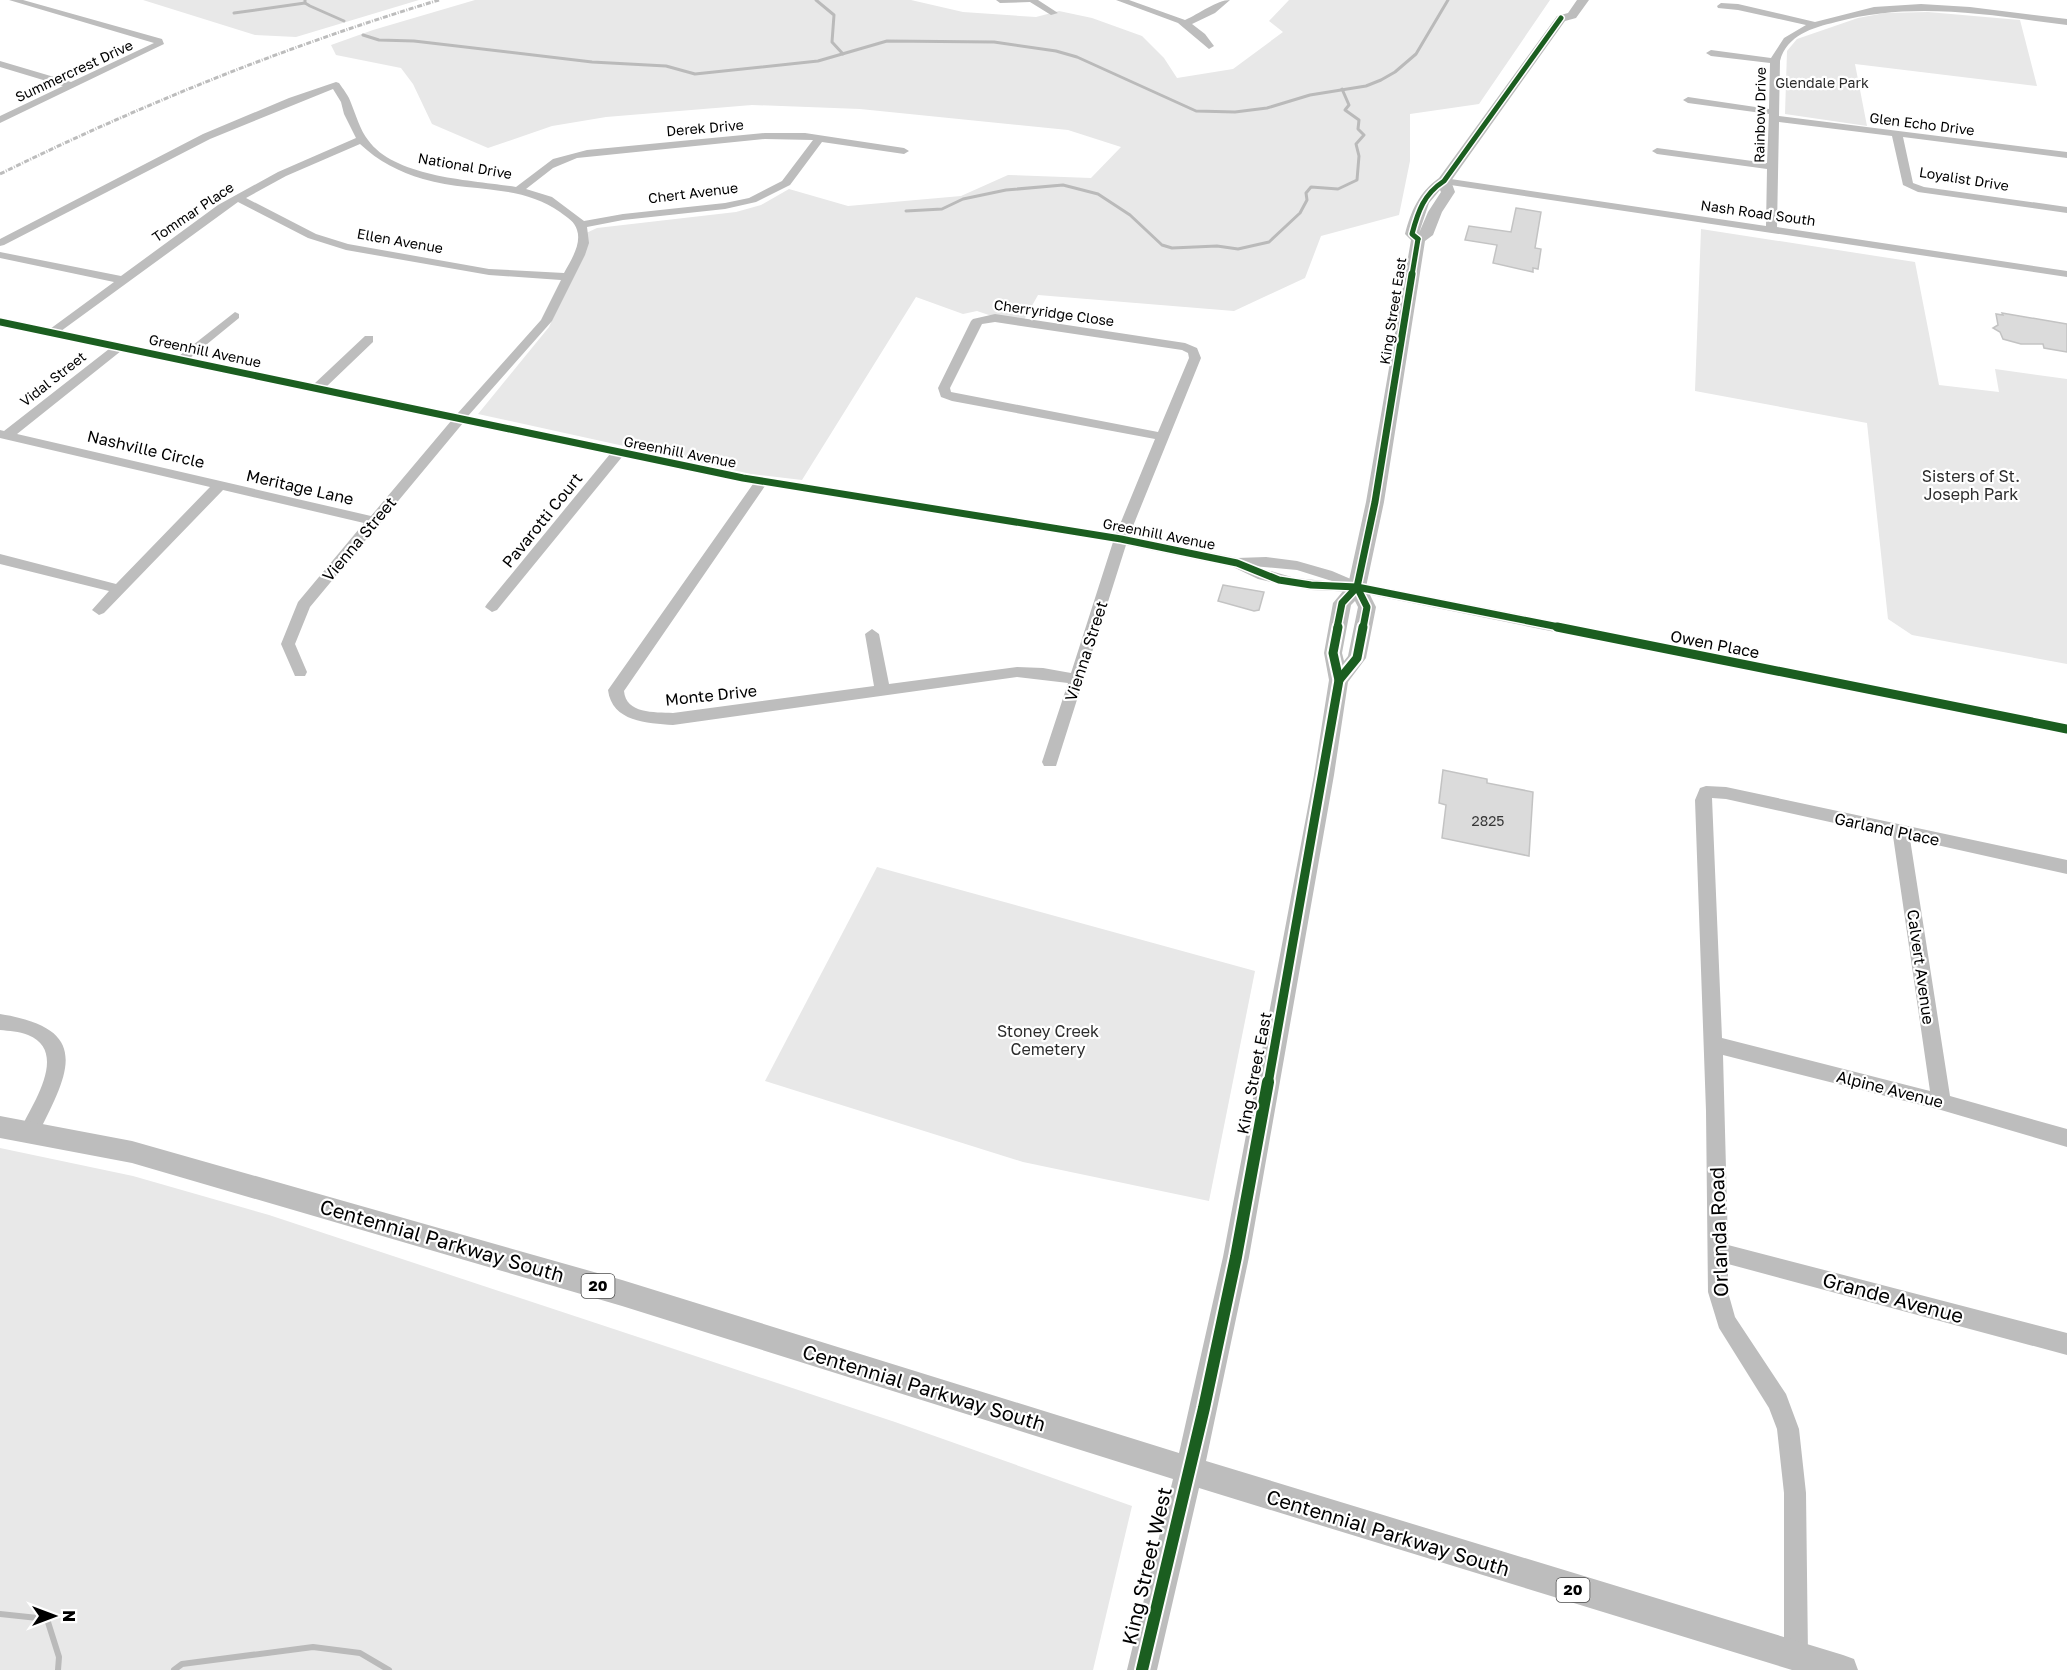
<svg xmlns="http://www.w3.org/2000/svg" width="2067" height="1670" viewBox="0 0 2067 1670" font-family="'Golos Text',sans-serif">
  <rect width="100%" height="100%" fill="#fff"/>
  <!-- green -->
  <g fill="#e8e8e8">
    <path d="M143,0h276l-123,37 -41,-2z"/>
    <path d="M475,0h436l52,12 73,5 23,-6 33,7 50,18 22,22 13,20 56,-9 50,-37 -14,-11 20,-21h261l-71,104 -69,10v47l-11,54 -78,21 -16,42 -71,33 -196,-16 -14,25 -29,-3 -18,-6 -14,3 -47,-17 -114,183 -51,-6 -273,-60 71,-87 35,-79v-14l13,-6 139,-16 25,-7 28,-16 59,17 113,-10 47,-21 83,3 30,-31 -53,-17 -208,-21 -108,-4 -146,12 -54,9 -64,22 -56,-24 -19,-40 -12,-16 -65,-13 -5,-10 42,-15z"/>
    <path d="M1928,12l92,8 17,66 -182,-22 12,62 -82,-12 2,-63 10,-12 61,-21 27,-5z"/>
    <path d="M1701,229l214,33 24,123 60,7 -4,-23 72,10v285l-155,-29 -24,-16 -21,-196 -172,-32z"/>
    <path d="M877,867l378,104 -46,230 -186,-39 -258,-81z"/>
    <path d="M0,1148l133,28 136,39 626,207 237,84 -39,164h-1093z"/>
  </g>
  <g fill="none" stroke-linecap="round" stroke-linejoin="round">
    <!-- stream-far1 -->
    <g stroke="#bababa" stroke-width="3">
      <path d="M305,0v3l5,3 34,15"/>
      <path d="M816,0l18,15 -2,27 11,12"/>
      <path d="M234,13l71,-10"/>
      <path d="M363,35l16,5 35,1 178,21 74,4 29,8 123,-13 69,-20 107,1 62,9 21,6 119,54 39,1 32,-4 43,-13 56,-9 15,-6 14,-8 21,-18 32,-54"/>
      <path d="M906,211l36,-2 21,-10 43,-9 57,-5 35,9 32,21 32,30 10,3 45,-2 21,3 31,-7 31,-29 7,-13 -1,-7 5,-6 27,2 19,-9 2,-24 -3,-12 8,-9 -6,-6 1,-9 -14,-10 4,-5 -7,-16"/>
    </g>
    <!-- stream -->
    <g stroke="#bababa" stroke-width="6">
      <path d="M0,1614l47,5 12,38 -1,13"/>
      <path d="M174,1670l8,-6 131,-17 47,6 29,17"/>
    </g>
  </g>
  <!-- building -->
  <g fill="#dbdbdb" stroke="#c3c3c3" stroke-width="1.5">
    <path d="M1516,208l25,4 -6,36 6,1 -3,20 -5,-1v4l-40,-9 4,-18 -32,-5 4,-14 42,6z"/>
    <path d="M2002,313l65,11v28l-23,-4 -1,-4h-22l-18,-5 -3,-7 -7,-4 5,-3 -2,-11 7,1z"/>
    <path d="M1223,585l41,7 -5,18 -5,1 -36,-10z"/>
    <path d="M1443,770l44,9v4l46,9 -4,64 -87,-18 4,-33 -7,-2z"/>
  </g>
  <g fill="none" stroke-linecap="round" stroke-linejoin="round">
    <!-- minor -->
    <g fill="#bdbdbd" fill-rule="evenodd">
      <path d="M9,0h14l139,39 2,5 -164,79v-7l63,-30 -63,-19v-6l71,21 83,-39z"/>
      <path d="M996,0h42l20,13 -7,2 -21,-13 -30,1z"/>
      <path d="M1116,0h13l56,20c14,-6 32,-20 45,-20l-15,13 -23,11 13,10 9,12 -5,3 -31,-26z"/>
      <path d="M1721,3l17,1 77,18 59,-15 47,-3 49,3 97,12v6c-79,-10 -152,-24 -231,-3 -24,6 -49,13 -56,39l-1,55 288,36v6l-164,-21 10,46 11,4 143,20v6l-149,-21 -15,-7 -11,-49 -113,-14 -2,105 290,44v6l-623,-93 -5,-3 5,-3 322,48 1,-57 -110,-15 -5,-3 5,-3 110,15 2,-49 -81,-11 -5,-3 5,-3 81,12 1,-46 -59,-7 -5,-3 5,-3 60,8 13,-20 22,-13 -68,-15 -20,-2 -1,-2z"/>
      <path d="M336,82l3,1c4,6 10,13 12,20 5,12 9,27 17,37 27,38 105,40 148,47l37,-28 34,-9 178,-17h40l99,15 5,3 -5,3 -82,-12 -32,43 -34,17 -31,7 -102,11 -36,7 2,16 -4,12 -33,66 -84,95 275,58 373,60 39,-95 -203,-38 -11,-4 -3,-9 33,-67 2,-2 22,-5 190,29 12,5 4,10 -72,178 108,22 29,-1 31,4 35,10 28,12 707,140v12l-710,-143 -46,-2 -32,-6 -21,-5 -25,-12 -107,-22 -70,221h-12l-2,-4 26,-79 -51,-6 -344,48c-26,-2 -61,-3 -65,-35l145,-206 -131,-27 -125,153 -5,2 -7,-5 2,-3 123,-150 -147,-31 -153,184 -15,37 12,28 -2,4h-10l-14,-32 17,-42 66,-79 -141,-33 -119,123 -5,2 -7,-5 17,-19 -109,-27v-10l116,30 94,-97 -210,-49v-8l4,1 105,-82 -109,-23v-8l50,11 64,-47 -114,-24v-6l121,24 97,-71 60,-33 78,-34 -12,-24 -3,-12 -8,-13 -123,50 -206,106 -4,1v-7l203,-105 86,-36zM765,139l48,1 -31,41 -33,17 -24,5 -102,11 -39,7 -32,-24 -26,-8 27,-21 24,-10zM360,144c18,17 39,28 63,35 46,14 96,4 137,33 8,6 15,10 17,18 5,14 -7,32 -13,43l-75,-4 -141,-25 -32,-10 -70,-36 40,-22zM238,202l70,36 38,12 143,25 72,5 -20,40 -84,94 -131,-27 47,-45v-6h-8l-51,48 -124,-26 49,-40v-4l-4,-2 -56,44 -118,-25zM995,322l187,28 6,3 1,5 -31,74 -207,-40 -1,-4 32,-64zM121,351l330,70 -80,95 -354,-82zM765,486l348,56 -42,131 -28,-5 -26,-1 -128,17 -10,-50 -7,-5 -7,5 9,52 -201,27c-19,-1 -47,1 -49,-22zM1253,566l44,4 38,12 -40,-4z"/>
      <path d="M1706,786l20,1 341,73v14l-157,-35 40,257 117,33v18l-126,-37 -218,-55 5,190 339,88v22l-339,-91v28l7,25 51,77 13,35 7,64 2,162 -3,9 -9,3 -9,-3 -3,-9v-162l-7,-64 -8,-21 -50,-80 -11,-36 -2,-181 -11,-311 5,-12zM1712,798l14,1 167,37 37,255 -208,-53z"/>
      <path d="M0,1014c95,15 68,60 36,124l-7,3 -7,-3 -3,-6c12,-26 51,-80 9,-97 -9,-4 -19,-4 -28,-5z"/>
    </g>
    <!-- major -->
    <path fill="#bdbdbd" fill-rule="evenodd" d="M1577,0h12l-13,18 -11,3 -114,160 4,11 -13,20 -9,23 -8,6 -41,261 -18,85 10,20 -10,51 -18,24 -14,93 -85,482 -43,204 637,194 11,4 4,11h-66l-593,-182 -42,182h-30l46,-191 -551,-173 -490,-143 -132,-25v-22l132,25 490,139 557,173 44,-196 91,-482 15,-95 -5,-27 9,-50 15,-18 18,-83 45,-262 -6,-6c6,-23 14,-42 34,-56l118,-162 11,-3zM1440,190l1,2 -13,20 -9,21 10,-30zM1355,601l3,6 -10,49 -4,5 -2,-8 9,-48z"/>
    <!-- rail -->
    <path stroke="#bdbdbd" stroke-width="3" stroke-dasharray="5 1.5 1 1.5" stroke-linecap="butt" d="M0,174c142,-70 287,-128 439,-174"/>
    <defs>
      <g id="cycleway-far3">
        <path d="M1418,239l-6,-5c6,-23 12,-40 32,-53l117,-163"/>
        <path d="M1412,275l6,-36"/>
      </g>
      <g id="cycleway-far2">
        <path d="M0,322l743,156 378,61 116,24 42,17 32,5 46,2 207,41"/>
        <path d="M1357,587l10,20 -4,21"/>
        <path d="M1337,628l5,-25 15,-16 18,-85 37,-228"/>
      </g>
      <g id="cycleway-far1">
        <path d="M1557,627l510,102"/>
        <path d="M1339,680l18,-22 6,-31"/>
        <path d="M1268,1084l71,-404 -6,-27 5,-26"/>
      </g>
      <path id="cycleway" d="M1142,1670l62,-262 32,-151 32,-175"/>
    </defs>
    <!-- cycleway-far3 casing -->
    <use href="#cycleway-far3" stroke="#fff" stroke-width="8"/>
    <!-- cycleway-far2 casing -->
    <use href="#cycleway-far2" stroke="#fff" stroke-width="10"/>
    <!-- cycleway-far1 casing -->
    <use href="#cycleway-far1" stroke="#fff" stroke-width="13"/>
    <!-- cycleway casing -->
    <use href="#cycleway" stroke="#fff" stroke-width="16"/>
    <!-- cycleway-far3 -->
    <use href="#cycleway-far3" stroke="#1b5e20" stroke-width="5"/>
    <!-- cycleway-far2 -->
    <use href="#cycleway-far2" stroke="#1b5e20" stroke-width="7"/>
    <!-- cycleway-far1 -->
    <use href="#cycleway-far1" stroke="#1b5e20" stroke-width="9"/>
    <!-- cycleway -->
    <use href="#cycleway" stroke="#1b5e20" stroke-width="12"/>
  </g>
  <g text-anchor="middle" stroke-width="4.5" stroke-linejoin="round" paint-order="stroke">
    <!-- far-street labels -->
    <g font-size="14" fill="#000" stroke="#fff">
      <text transform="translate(74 71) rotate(-25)" y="5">Summercrest Drive</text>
      <text transform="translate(1760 115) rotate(-89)" y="5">Rainbow Drive</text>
      <text transform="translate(1922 124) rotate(7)" y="5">Glen Echo Drive</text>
      <text transform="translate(705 128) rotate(-5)" y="5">Derek Drive</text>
      <text transform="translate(465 166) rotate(10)" y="5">National Drive</text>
      <text transform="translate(1964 179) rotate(9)" y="5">Loyalist Drive</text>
      <text transform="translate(693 193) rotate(-7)" y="5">Chert Avenue</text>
      <text transform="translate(193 212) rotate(-34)" y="5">Tommar Place</text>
      <text transform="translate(1758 213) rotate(8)" y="5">Nash Road South</text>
      <text transform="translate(400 241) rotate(10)" y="5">Ellen Avenue</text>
      <text transform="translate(1393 311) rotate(-81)" y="5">King Street East</text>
      <text transform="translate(1054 313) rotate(8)" y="5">Cherryridge Close</text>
      <text transform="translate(205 351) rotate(12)" y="5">Greenhill Avenue</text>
      <text transform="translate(53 379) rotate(-38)" y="5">Vidal Street</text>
      <text transform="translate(680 452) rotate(11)" y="5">Greenhill Avenue</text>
      <text transform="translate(1159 534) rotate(11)" y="5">Greenhill Avenue</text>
    </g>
    <!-- far-park labels -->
    <g font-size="14" fill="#2c2c2c" stroke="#fff">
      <text x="1822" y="88">Glendale Park</text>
    </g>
    <!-- number labels -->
    <g font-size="14" fill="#373737">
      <text x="1488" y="826">2825</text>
    </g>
    <!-- shield labels -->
    <g fill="#fff" stroke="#4c4c4c" stroke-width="1.5">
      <rect x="581.5" y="1274" width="33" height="24" rx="4.5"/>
      <rect x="1556.5" y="1578" width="33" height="24" rx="4.5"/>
    </g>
    <g font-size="15" font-weight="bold" fill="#000">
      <text x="598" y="1291">20</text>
      <text x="1573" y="1595">20</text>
    </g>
    <!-- street labels -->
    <g font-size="16" fill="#000" stroke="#fff">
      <text transform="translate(146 449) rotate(13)" y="6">Nashville Circle</text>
      <text transform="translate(300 487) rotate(13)" y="6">Meritage Lane</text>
      <text transform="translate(542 520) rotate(-51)" y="6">Pavarotti Court</text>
      <text transform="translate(359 539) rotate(-50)" y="6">Vienna Street</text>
      <text transform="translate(1715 644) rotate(11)" y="6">Owen Place</text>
      <text transform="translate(1086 651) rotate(-72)" y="6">Vienna Street</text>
      <text transform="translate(711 695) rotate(-6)" y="6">Monte Drive</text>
      <text transform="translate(1887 829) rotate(12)" y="6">Garland Place</text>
      <text transform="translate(1921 967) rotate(82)" y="6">Calvert Avenue</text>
      <text transform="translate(1254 1073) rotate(-79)" y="6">King Street East</text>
      <text transform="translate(1890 1089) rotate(14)" y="6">Alpine Avenue</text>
    </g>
    <!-- park labels -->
    <g font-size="16" fill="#2c2c2c" stroke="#fff">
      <text x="1971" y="482">Sisters of St.<tspan x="1971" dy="18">Joseph Park</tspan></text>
      <text x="1048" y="1037">Stoney Creek<tspan x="1048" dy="18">Cemetery</tspan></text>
    </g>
    <!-- near-street labels -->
    <g font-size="20" fill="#000" stroke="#fff">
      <text transform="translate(1719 1232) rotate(-92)" y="7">Orlanda Road</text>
      <text transform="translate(442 1241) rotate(16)" y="7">Centennial Parkway South</text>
      <text transform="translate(1893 1298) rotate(15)" y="7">Grande Avenue</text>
      <text transform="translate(924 1388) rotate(17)" y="7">Centennial Parkway South</text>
      <text transform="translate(1388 1533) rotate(17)" y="7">Centennial Parkway South</text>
      <text transform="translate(1147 1566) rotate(-77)" y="7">King Street West</text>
    </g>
  </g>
  <!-- north arrow -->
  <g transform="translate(54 1616) rotate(90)" stroke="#ffffff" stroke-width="4.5" paint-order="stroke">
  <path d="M0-4.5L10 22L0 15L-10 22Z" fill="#000000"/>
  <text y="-9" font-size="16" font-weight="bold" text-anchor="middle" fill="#000000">N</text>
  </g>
</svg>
